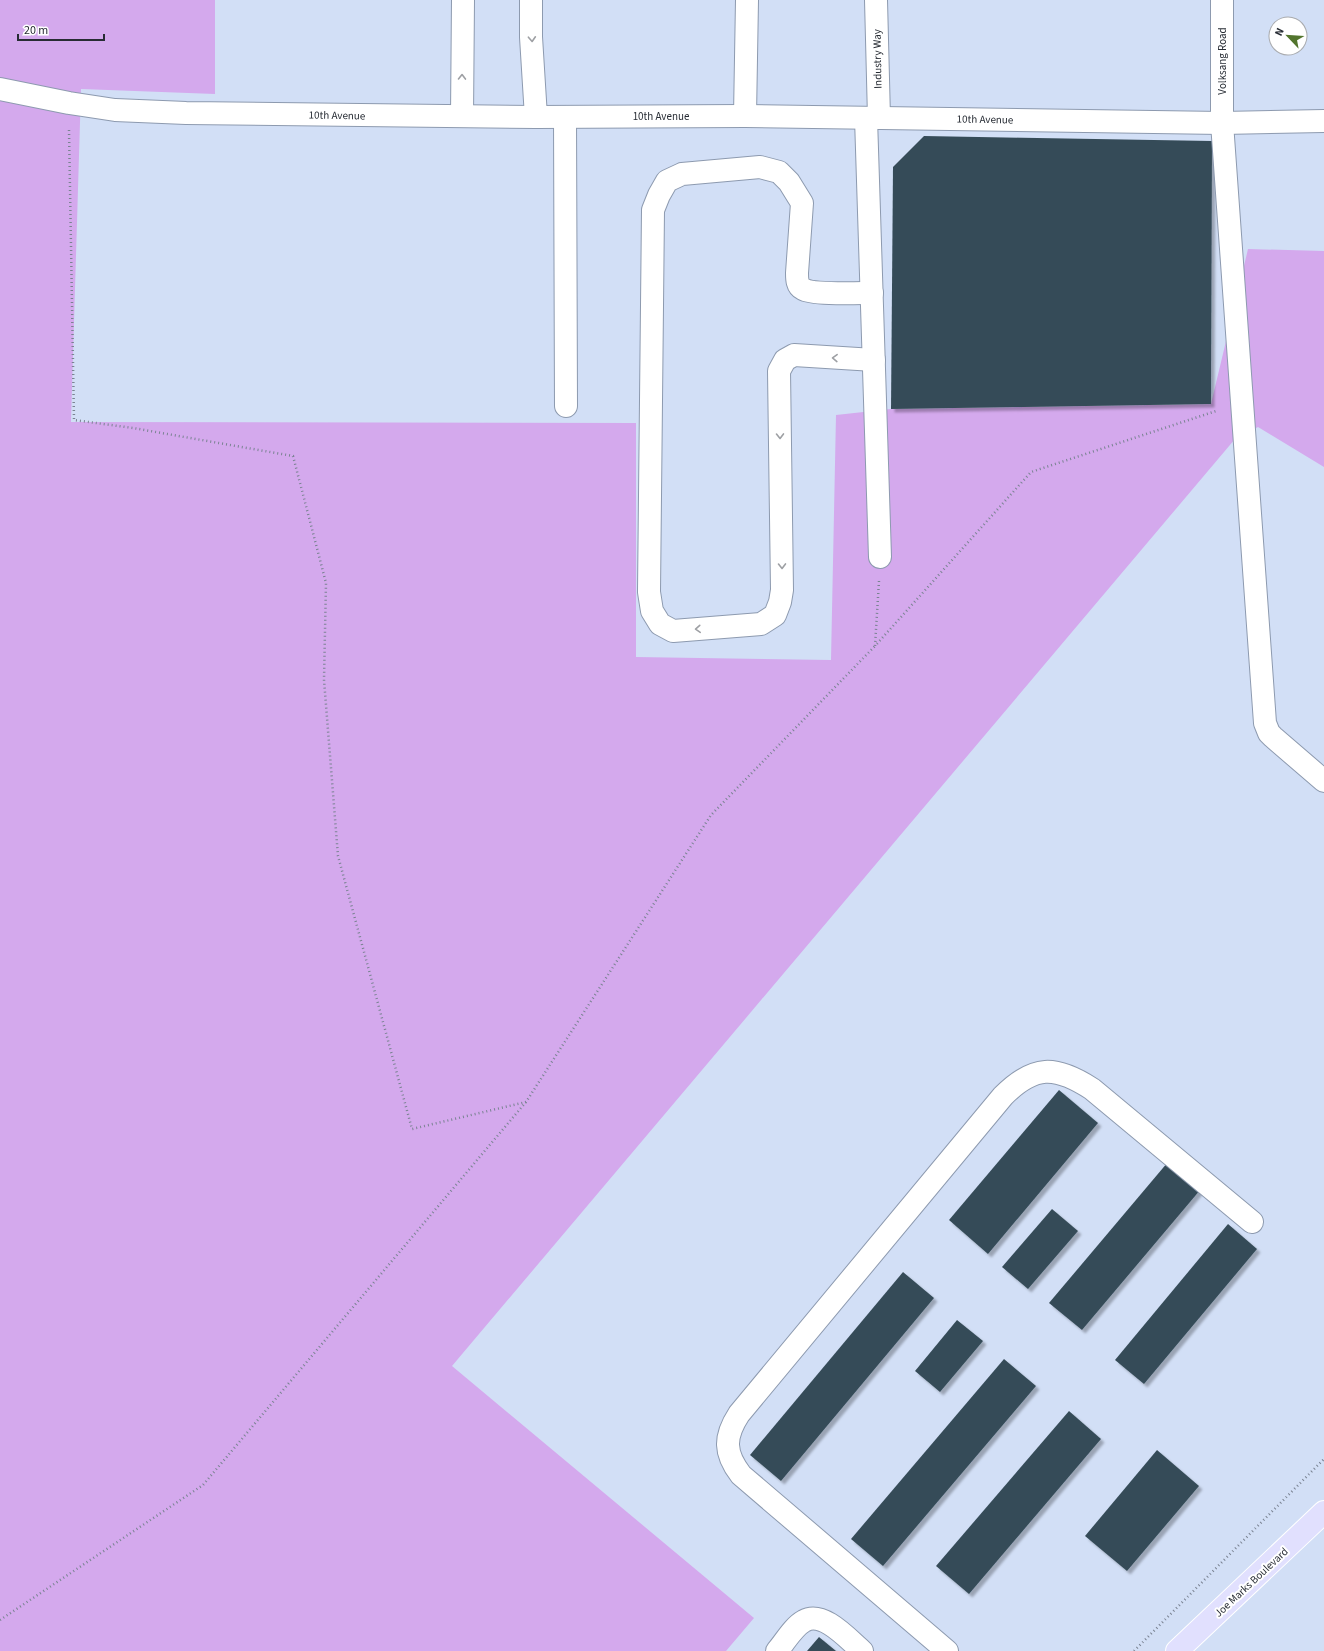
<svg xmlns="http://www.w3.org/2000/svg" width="1324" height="1651" viewBox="0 0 1324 1651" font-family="'Source Sans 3',sans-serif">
  <defs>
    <filter id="shadow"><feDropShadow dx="3.5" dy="3.5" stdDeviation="1" flood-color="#0004"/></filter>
  </defs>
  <rect width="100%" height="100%" fill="#d2dff6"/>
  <!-- green -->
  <path fill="#d4a9ed" d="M0,0h215v94l-134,-5 -10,333 565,1v234l195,3 5,-245 55,-6 320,-5 37,-155 76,2v216l-66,-40 -23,12 -783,927 302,252 -28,33h-726z"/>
  <!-- building -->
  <g fill="#364c58" filter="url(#shadow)">
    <path d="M924,136l288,5 -1,263 -320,5 2,-242z"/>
    <path d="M1059,1090l39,33 -110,131 -39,-34z"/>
    <path d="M1168,1162l33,27 -119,141 -33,-27z"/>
    <path d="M1052,1209l26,22 -50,58 -26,-22z"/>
    <path d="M1228,1224l29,25 -113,135 -29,-24z"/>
    <path d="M903,1272l31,26 -153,183 -31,-26z"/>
    <path d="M957,1320l26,21 -43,51 -25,-21z"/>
    <path d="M1004,1359l32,27 -153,180 -32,-27z"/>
    <path d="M1069,1411l32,28 -132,155 -33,-28z"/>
    <path d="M1157,1450l42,36 -72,85 -42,-35z"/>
    <path d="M819,1637l17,14h-29z"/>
  </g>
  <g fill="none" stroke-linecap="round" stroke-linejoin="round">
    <defs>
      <g id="minor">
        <path d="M531,0v37l5,80"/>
        <path d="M876,0l3,118"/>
        <path d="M1222,0v123l43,600 4,10 4,4 51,44"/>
        <path d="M0,89l69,14 46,7 71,3 350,4 209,-1 477,7 102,-2"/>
        <path d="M462,116l1,-116"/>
        <path d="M745,116l2,-116"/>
        <path d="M565,117l1,289"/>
        <path d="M866,118l14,439"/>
        <path d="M872,293c-13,0 -59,2 -69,-4 -6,-3 -6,-10 -6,-16l5,-70 -13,-21 -10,-10 -19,-5 -78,7 -15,7 -8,14 -6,15 -4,382 3,19 8,13 13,7 88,-7 14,-9 5,-13 2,-12 -3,-219 6,-11 9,-5 80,5"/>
        <path d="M777,1651c8,-9 16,-24 27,-30 19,-11 44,18 58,30"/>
        <path d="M947,1651l-206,-176c-17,-22 -17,-38 -2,-61l264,-318c31,-31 52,-31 89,-7l160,133"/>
      </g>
      <path id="major" d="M1177,1651l147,-139"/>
    </defs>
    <!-- minor casing -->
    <use href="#minor" stroke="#8d9aaf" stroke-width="24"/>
    <!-- major casing -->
    <use href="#major" stroke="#fff" stroke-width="24"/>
    <!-- path -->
    <g stroke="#7a8392" stroke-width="2.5" stroke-dasharray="1 3" stroke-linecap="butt">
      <path d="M69,130l5,290 59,8 160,28 33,127 -2,97 14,176 74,273 114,-27"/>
      <path d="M879,581l-4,65 156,-174 185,-61"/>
      <path d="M0,1620l203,-135 323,-383 185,-287 164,-169"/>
      <path d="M1134,1651l190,-192"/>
    </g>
    <!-- minor -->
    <use href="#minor" stroke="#fff" stroke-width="22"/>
    <!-- major -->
    <use href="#major" stroke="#e1e0fe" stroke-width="22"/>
  </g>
  <!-- one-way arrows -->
  <defs><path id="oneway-chevron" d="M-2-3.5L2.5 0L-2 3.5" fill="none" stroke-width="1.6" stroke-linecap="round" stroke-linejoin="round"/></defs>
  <g stroke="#9ea0a4">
    <use href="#oneway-chevron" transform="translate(532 39) rotate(87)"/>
    <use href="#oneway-chevron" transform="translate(462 77) rotate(-89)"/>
    <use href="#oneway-chevron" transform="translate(835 358) rotate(-178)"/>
    <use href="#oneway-chevron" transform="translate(780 436) rotate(89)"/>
    <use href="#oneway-chevron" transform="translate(782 566) rotate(89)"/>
    <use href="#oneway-chevron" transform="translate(698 629) rotate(176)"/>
  </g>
  <g text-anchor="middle" stroke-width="4" stroke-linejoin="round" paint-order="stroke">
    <!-- street labels -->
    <g font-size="11" fill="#272c34" stroke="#fff">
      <text transform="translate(877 59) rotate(-91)" y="4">Industry Way</text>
      <text transform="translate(1222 61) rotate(-90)" y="4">Volksang Road</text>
      <text transform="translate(337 115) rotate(1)" y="4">10th Avenue</text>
      <text x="661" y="120">10th Avenue</text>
      <text transform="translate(985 119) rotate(1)" y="4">10th Avenue</text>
      <text transform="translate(1251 1582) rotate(-43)" y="4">Joe Marks Boulevard</text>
    </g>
  </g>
  <!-- north arrow -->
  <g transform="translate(1288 36) rotate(295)"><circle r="19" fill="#ffffff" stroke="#a9abae"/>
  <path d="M0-3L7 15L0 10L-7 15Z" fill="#52752d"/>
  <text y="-6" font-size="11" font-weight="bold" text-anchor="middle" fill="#272c34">N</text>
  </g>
  <!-- scale -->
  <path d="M18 34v6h86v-6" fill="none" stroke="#272c34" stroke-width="2"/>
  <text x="24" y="34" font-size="12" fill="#272c34" stroke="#ffffff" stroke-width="3" paint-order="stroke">20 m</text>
</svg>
